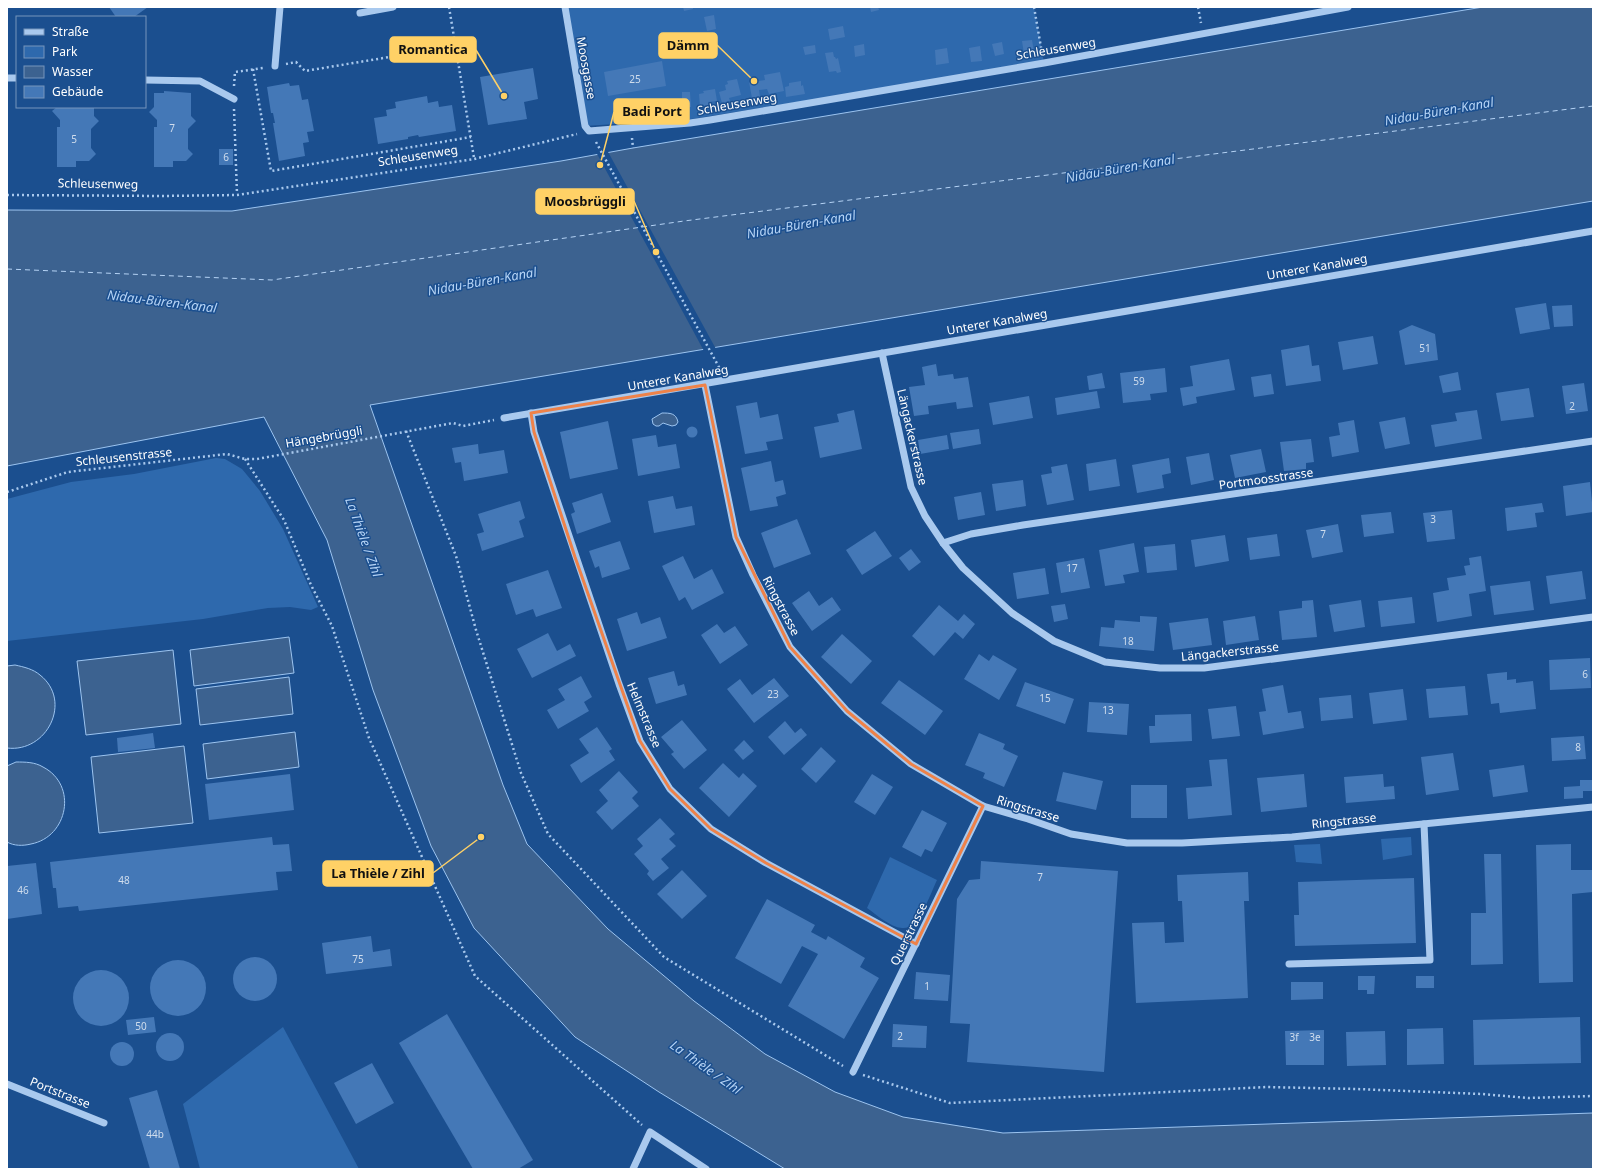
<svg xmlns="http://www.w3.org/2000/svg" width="1600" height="1176" viewBox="0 0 1600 1176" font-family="'Noto Sans',sans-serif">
  <rect width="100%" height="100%" fill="#1b4f8f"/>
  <!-- green -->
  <g fill="#2e69ad">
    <path d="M565,7h469l10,56 -353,56 -106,7z"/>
    <path d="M216,458l9,1 17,10 18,22 23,38 35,78 -7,3 -21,-3 -22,1 -65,11 -196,22v-142l64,-17 63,-8z"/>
    <path d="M1411,837l1,18 -29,5 -2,-21z"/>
    <path d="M1320,844l2,20 -26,-2 -2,-17z"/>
    <path d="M890,857l47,23c-6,12 -18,50 -35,48 -12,-1 -25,-13 -35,-20z"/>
    <path d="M283,1027l76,142h-159l-17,-65z"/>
  </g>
  <!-- water -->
  <g fill="#3c6290" stroke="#9cc4f0">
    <path d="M1483,7h110v194l-1223,204 133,380 24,59 81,85 86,72 71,53 70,38 68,25 100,16 590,-20v56h-808l-126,-77 -84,-55 -101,-109 -43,-82 -58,-156 -46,-150 -63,-123 -257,49v-256l225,1 329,-50 72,-13z"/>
    <path d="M662,413c8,0 14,0 16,9l-2,3 -4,1 -9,-3 -4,3h-3l-3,-2 -1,-5z"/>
    <path d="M289,637l5,36 -100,13 -4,-36z"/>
    <path d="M173,650l8,74 -95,11 -9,-74z"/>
    <path d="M15,665c9,2 18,4 25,10 33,26 7,78 -33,73v-82z"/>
    <path d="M289,677l4,37 -93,11 -4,-36z"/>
    <path d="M295,732l4,35 -92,12 -4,-35z"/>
    <path d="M184,746l9,77 -94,10 -8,-76z"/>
    <path d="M16,762c9,0 19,0 27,5 35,18 25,70 -12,77 -8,2 -17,2 -24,-2v-76z"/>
  </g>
  <!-- pier -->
  <path fill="#1b4f8f" d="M607,150l109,199 -12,2 -108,-199z"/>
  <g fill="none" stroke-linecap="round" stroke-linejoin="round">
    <!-- ferry -->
    <path stroke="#b5d3f5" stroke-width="1" stroke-dasharray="5 4" stroke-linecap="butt" d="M7,269l265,11 412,-59 909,-115"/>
  </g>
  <!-- building -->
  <g fill="#4478b7">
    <path d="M109,7h39l-14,10h-18z"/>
    <path d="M683,7h10v2l-9,2z"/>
    <path d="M870,7h8l1,3 -8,2z"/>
    <path d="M714,15l2,14 -9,2 -3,-14z"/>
    <path d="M843,26l2,11 -15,3 -2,-11z"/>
    <path d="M1032,40l2,12 -10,2 -2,-13z"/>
    <path d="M1002,42l2,12 -9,2 -3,-12z"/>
    <path d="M864,44l1,11 -10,2 -1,-11z"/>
    <path d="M815,45l1,8 -11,2 -2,-8z"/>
    <path d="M980,46l2,15 -11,1 -2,-14z"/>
    <path d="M947,48l2,15 -13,2 -1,-15z"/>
    <path d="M833,52l1,5h1l1,2 2,-1 3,14 -4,1 -1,-2 -7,1 -4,-19z"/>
    <path d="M662,61l4,25 -58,10 -4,-24z"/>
    <path d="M533,68l5,31 -14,3 3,17 -39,6 -8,-48z"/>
    <path d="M780,72l4,19 -15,3 -2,-5 -8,1 1,7 -8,1 -3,-16 16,-2 -1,-5z"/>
    <path d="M737,79l4,16 -12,3 1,3 -8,2 -3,-11 7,-2 -1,-5 3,-1 -1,-3z"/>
    <path d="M801,81v5l2,-1 2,9 -19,3 -1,-10 4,-1v-3z"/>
    <path d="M289,83l1,3 9,-1 3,15 6,-1 6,32 -7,1 2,10 -6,1 2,13 -26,5 -6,-38h2l-2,-10h-2l-4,-26z"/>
    <path d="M715,89l2,12 -9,1 1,3 -9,2 -1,-13 5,-1 -1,-2z"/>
    <path d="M164,91l27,2v23l5,5 -8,8v20l5,5 -7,7h-13v6h-19v-40h3v-7l-8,-8 5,-5v-14h10z"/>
    <path d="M682,92h8l1,15 -9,1z"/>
    <path d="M427,96l1,7 10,-2 1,6 13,-2 4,26 -37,6 -1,-2 -10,2v2l-30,5 -4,-26 13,-2 -1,-6 10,-2 -1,-6z"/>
    <path d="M57,107h37v9l5,5 -8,8v19l5,6 -7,7h-13v6h-19v-40h3v-7l-8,-9z"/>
    <rect x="219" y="149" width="14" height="16"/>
    <path d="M1546,303l4,26 -30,5 -5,-26z"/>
    <path d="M1572,305l1,21 -19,1 -2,-21z"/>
    <path d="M1412,325l23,9 3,26 -33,5 -6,-34z"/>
    <path d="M1373,336l5,28 -35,6 -5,-28z"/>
    <path d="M1309,345l3,21 7,-1 2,16 -35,5 -5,-36z"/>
    <path d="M1229,359l6,31 -39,7 1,6 -14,3 -3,-18 13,-2 -3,-20z"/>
    <path d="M936,364l2,12 15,-2 1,5 14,-2 5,30 -16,2 -1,-7 -28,4 1,8 -15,2 -5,-29 16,-2 -3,-18z"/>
    <path d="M1165,368l2,24 -17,2 1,6 -28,3 -3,-30z"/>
    <path d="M1458,372l3,18 -18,3 -4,-17z"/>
    <path d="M1102,373l3,15 -16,2 -2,-14z"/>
    <path d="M1271,374l3,20 -20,3 -3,-20z"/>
    <path d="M1584,383l4,28 -22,3 -4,-28z"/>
    <path d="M1529,388l5,29 -33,4 -5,-28z"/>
    <path d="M1097,391l3,17 -43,7 -2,-17z"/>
    <path d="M1029,396l4,22 -40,7 -4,-22z"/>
    <path d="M757,402l3,16 18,-4 5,25 -17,3 2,8 -23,4 -9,-48z"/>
    <path d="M854,410l8,39 -42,9 -6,-31 25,-5 -2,-8z"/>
    <path d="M1477,410l5,29 -47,8 -4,-22 26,-4 -2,-8z"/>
    <path d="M1405,417l5,27 -25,5 -6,-27z"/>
    <path d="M1354,420l5,32 -27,5 -3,-20 11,-2 -2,-12z"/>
    <path d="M608,421l10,48 -48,10 -10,-47z"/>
    <circle cx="692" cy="432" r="5.5"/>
    <path d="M979,429l2,15 -28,5 -3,-16z"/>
    <path d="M656,435l2,12 18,-3 4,24 -42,8 -6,-37z"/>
    <path d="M947,435l2,14 -29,5 -2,-14z"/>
    <path d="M1311,439l3,23 -8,1v6l-22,2 -4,-29z"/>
    <path d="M478,444l1,10 25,-4 4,23 -44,8 -3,-19 -6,1 -3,-15z"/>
    <path d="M1261,449l5,23 -31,6 -5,-23z"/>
    <path d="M1209,453l5,27 -23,5 -5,-28z"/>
    <path d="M1169,458l2,15 -9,2 2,13 -27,5 -5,-28z"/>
    <path d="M1116,459l4,27 -31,5 -3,-27z"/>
    <path d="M771,461l4,21 8,-2 3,14 -10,3 2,9 -28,5 -9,-43z"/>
    <path d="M1067,464l7,36 -27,5 -6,-30 11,-2 -1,-6z"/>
    <path d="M1023,480l3,26 -30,5 -4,-27z"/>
    <path d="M1590,482l3,30 -27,4 -3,-30z"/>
    <path d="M981,492l4,23 -27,5 -4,-23z"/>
    <path d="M602,493l9,29 -34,12 -6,-20 4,-2 -3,-9z"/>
    <path d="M673,496l3,13 16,-3 3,19 -41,8 -6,-32z"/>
    <path d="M520,501l5,17 -6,3 5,16 -42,14 -5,-17 7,-2 -6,-18z"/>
    <path d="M1542,503l2,9 -9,1 2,14 -30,4 -2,-23z"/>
    <path d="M1452,510l3,29 -28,3 -4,-29z"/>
    <path d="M1391,512l3,21 -30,4 -3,-22z"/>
    <path d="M797,519l14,35 -37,14 -13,-35z"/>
    <path d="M1338,524l5,28 -31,6 -6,-28z"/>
    <path d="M875,531l17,25 -30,19 -16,-25z"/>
    <path d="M1277,534l3,22 -30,4 -3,-22z"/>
    <path d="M1225,535l4,26 -34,6 -4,-27z"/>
    <path d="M620,541l10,28 -28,9 -3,-12 -4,2 -6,-17z"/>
    <path d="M1134,543l5,29 -16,3 2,8 -20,3 -6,-36z"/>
    <path d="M1175,544l2,26 -30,3 -3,-26z"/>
    <path d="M911,549l10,13 -12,9 -10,-13z"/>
    <path d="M683,556l11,23 18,-10 12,24 -32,17 -7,-13 -6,4 -17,-35z"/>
    <path d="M1481,556l5,35 -17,3 3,22 -35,6 -4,-29 16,-3 -2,-12 19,-3 -2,-9 6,-1 -1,-7z"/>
    <path d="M1084,558l6,30 -29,5 -5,-30z"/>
    <path d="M1045,568l4,26 -32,5 -4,-26z"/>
    <path d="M548,570l14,38 -26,9 -3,-8 -17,6 -10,-31z"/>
    <path d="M1582,571l4,28 -36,5 -4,-28z"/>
    <path d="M1530,581l4,29 -40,5 -4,-29z"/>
    <path d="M809,591l10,15 13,-9 9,13 -29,21 -20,-28z"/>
    <path d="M1412,597l3,26 -34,4 -3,-26z"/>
    <path d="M1313,600l4,37 -35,3 -3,-29 23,-3v-7z"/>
    <path d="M1361,600l4,27 -31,5 -5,-27z"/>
    <path d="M1065,604l3,15 -14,3 -3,-16z"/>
    <path d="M939,605l19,16 6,-7 11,10 -12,15 -8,-7 -21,24 -22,-20z"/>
    <path d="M637,612l4,12 19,-7 7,21 -40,13 -10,-32z"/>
    <path d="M1140,616l17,1 -3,34 -55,-5 2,-19 13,1 1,-8 25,2z"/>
    <path d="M1255,616l4,24 -33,5 -3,-24z"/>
    <path d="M1208,618l4,27 -39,5 -4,-27z"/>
    <path d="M717,624l7,9 11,-7 13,19 -28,19 -19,-29z"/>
    <path d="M548,633l9,18 13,-7 6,12 -44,22 -15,-29z"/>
    <path d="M842,634l30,27 -21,23 -30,-27z"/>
    <path d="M979,654l10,7 4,-6 24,14 -18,31 -35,-21z"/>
    <path d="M1590,658l1,30 -41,2 -1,-30z"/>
    <path d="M674,671l4,15 6,-2 3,11 -31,9 -8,-26z"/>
    <path d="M1507,672v8l9,-1v4l17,-2 3,28 -36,4 -1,-10 -8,1 -4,-30z"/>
    <path d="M581,676l11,21 -8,5 5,9 -31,18 -11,-19 18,-10 -7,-11z"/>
    <path d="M774,678l15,18 -35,27 -27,-34 13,-10 12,16z"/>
    <path d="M899,680l44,31 -18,24 -44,-32z"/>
    <path d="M1025,682l49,17 -9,25 -49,-18z"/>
    <path d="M1283,685l5,28 13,-2 3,17 -41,7 -4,-23 7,-1 -4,-22z"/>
    <path d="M1465,686l3,29 -39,3 -3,-29z"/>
    <path d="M1403,689l4,31 -34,4 -4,-31z"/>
    <path d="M1351,695l2,23 -32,3 -2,-23z"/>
    <path d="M1089,702l40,2 -2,31 -40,-3z"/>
    <path d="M1236,706l4,30 -28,3 -4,-30z"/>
    <path d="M1191,714l1,27 -42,2 -1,-17h6v-11z"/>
    <path d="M682,720l25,30 -23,19 -13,-15 3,-2 -13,-15z"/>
    <path d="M785,721l10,12 6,-5 6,7 -23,20 -16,-18z"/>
    <path d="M597,727l15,22 -3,2 6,9 -34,23 -11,-18 19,-12 -10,-14z"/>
    <path d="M153,733l2,15 -37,4 -1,-14z"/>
    <path d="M979,733l26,11 -2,5 15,7 -14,31 -21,-9 2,-5 -20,-8z"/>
    <path d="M1584,736l2,23 -34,2 -1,-23z"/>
    <path d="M744,740l10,11 -11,9 -9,-10z"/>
    <path d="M821,747l15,14 -20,22 -15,-14z"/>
    <path d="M1453,753l6,37 -33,5 -5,-38z"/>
    <path d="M1227,759l5,56 -44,4 -2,-31 26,-2 -3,-26z"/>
    <path d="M723,763l16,15 4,-5 14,13 -28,31 -30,-29z"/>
    <path d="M1524,765l4,27 -35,5 -4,-27z"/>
    <path d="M619,771l19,21 -6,6 7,8 -27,24 -16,-18 12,-11 -9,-11z"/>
    <path d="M1063,772l40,9 -7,29 -40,-9z"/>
    <path d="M290,774l4,36 -85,10 -4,-36z"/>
    <path d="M872,774l21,13 -18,28 -21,-13z"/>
    <path d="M1304,774l3,33 -46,5 -4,-34z"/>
    <path d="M1383,774l1,13 10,-1 1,13 -49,4 -2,-26z"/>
    <path d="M1580,780h12v11h-9v7l-19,1v-12l16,-1z"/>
    <rect x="1131" y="785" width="36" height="33"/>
    <path d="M922,810l25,13 -15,29 -7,-3 -4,8 -19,-10z"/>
    <path d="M660,818l15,16 -6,5 7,7 -15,13 8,9 -16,13 -6,-7 2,-3 -15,-17 9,-8 -6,-7z"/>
    <path d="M272,837l1,8 16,-1 3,27 -16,1 2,18 -199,21 -1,-5 -20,2 -2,-20h-3l-3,-26z"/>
    <path d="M1571,844v26h21l1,22 -21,2 1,88 -34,1 -3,-138z"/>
    <path d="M1484,854h17l2,110 -32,1v-52h15z"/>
    <path d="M981,861l137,10 -14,201 -137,-10 3,-38 -20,-1 7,-124 12,-19 11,-1z"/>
    <path d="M36,863l6,51 -35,5v-53z"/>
    <path d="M682,870l25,26 -25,23 -25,-25z"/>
    <path d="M1248,872l1,29h-5l4,97 -112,5 -4,-80 32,-1 1,21 19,-1 -2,-41h-4l-1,-26z"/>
    <path d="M1414,878l2,65 -121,3 -1,-31h5l-1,-33z"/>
    <path d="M767,899l48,26 -4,7 15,8 2,-4 37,22 -5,9 19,11 -35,61 -56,-33 30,-52 -16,-8 -21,38 -46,-26z"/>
    <path d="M371,936l2,16 17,-3 2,17 -66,8 -4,-31z"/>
    <circle cx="255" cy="979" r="22"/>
    <circle cx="178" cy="988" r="28"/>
    <circle cx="101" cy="998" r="28"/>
    <path d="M916,972l34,3 -2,26 -34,-2z"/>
    <path d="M1358,976h17l-1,18h-7v-4h-9z"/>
    <rect x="1416" y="976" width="18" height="12"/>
    <path d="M1291,982h32v17l-32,1z"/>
    <path d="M447,1014l86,146 -15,9h-45l-74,-126z"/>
    <path d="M154,1017l2,15 -28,3 -2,-15z"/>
    <path d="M1580,1017l1,46 -107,2 -1,-45z"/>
    <path d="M893,1024l34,2 -1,22 -34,-1z"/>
    <path d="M1443,1028l1,36 -37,1v-36z"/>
    <path d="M1324,1030v35h-38l-1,-34z"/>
    <path d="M1385,1031l1,34 -39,1 -1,-34z"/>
    <circle cx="170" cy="1047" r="14"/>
    <circle cx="122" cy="1054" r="12"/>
    <path d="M372,1063l22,40 -38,21 -22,-41z"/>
    <path d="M157,1090l23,79h-30l-21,-71z"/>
  </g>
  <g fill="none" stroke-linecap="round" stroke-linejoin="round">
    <!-- path -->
    <g stroke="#a9c9ee" stroke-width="2.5" stroke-dasharray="2 3" stroke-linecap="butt">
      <path d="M449,7l25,151"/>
      <path d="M1034,7l8,46"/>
      <path d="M1198,7l3,16"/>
      <path d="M286,64l10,-2 9,9 151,-25"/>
      <path d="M253,69l18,102 200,-34"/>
      <path d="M234,86l1,-14 28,-4"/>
      <path d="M234,109l3,85"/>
      <path d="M632,138l1,10"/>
      <path d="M596,142l124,227"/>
      <path d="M7,195l155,1 75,-1 237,-36 103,-25"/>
      <path d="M406,431l50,125 20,74 45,143 27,61 116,123 179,109"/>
      <path d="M245,459l39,61 27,65 21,41 37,112 106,238 167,149"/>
      <path d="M7,492l61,-20 159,-18 18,5h12l196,-36 10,3 31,-6"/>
      <path d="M863,1075l87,28 316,-16 90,2 126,5 46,4 65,-2"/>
    </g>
    <!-- minor -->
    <g stroke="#a9c9ee" stroke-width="7">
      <path d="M565,7l20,119 4,5 101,-8 20,-3 334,-57 304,-56"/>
      <path d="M360,13l33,-6"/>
      <path d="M275,66l5,-59"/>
      <path d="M7,78h10"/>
      <path d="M145,80l55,1 34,18"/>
      <path d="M882,353l29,134 14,29 18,27 20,25 49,45 42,28 51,21 55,6h44l389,-51"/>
      <path d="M705,385l31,152 17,38 37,72 57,64 64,53 72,42 45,13 43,15 56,9h55l110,-6 301,-30"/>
      <path d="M531,413l3,19 85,252 21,57 30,48 41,40 55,34 150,81"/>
      <path d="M504,418l1089,-187"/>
      <path d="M943,543l28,-9 52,-9 570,-84"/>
      <path d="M1289,964l141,-4 -6,-136"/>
      <path d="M853,1072l130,-266"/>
      <path d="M7,1084l97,39"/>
      <path d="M633,1169l17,-37 56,37"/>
    </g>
  </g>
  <!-- marked area -->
  <path fill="none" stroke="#ee8249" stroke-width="3" stroke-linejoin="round" d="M705,385l31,152 54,110 57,64 64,53 72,42 -67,138 -150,-81 -55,-34 -41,-40 -30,-48 -65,-184 -41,-125 -3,-19z"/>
  <g text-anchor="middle" stroke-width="3" stroke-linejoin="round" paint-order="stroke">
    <!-- number labels -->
    <g font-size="10" fill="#d0dded">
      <text x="635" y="83">25</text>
      <text x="172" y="132">7</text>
      <text x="74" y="143">5</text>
      <text x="226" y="161">6</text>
      <text x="1425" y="352">51</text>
      <text x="1139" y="385">59</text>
      <text x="1572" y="410">2</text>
      <text x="1433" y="523">3</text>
      <text x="1323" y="538">7</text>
      <text x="1072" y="572">17</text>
      <text x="1128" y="645">18</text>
      <text x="1585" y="678">6</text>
      <text x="773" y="698">23</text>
      <text x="1045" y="702">15</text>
      <text x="1108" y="714">13</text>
      <text x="1578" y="751">8</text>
      <text x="1040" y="881">7</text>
      <text x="124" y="884">48</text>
      <text x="23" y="894">46</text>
      <text x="358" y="963">75</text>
      <text x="927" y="990">1</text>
      <text x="141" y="1030">50</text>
      <text x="900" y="1040">2</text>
      <text x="1294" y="1041">3f</text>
      <text x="1315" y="1041">3e</text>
      <text x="155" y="1138">44b</text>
    </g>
    <!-- street labels -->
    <g font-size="12" fill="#fff" stroke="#1b4f8f">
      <text transform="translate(1056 49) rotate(-10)" y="4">Schleusenweg</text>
      <text transform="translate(586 68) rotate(80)" y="4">Moosgasse</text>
      <text transform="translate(737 104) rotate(-10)" y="4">Schleusenweg</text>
      <text transform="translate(418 156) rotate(-9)" y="4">Schleusenweg</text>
      <text transform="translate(98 184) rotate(1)" y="4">Schleusenweg</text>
      <text transform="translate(1317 267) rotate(-10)" y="4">Unterer Kanalweg</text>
      <text transform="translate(997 322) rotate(-10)" y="4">Unterer Kanalweg</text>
      <text transform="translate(678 378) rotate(-10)" y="4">Unterer Kanalweg</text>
      <text transform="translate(324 437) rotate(-10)" y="4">Hängebrüggli</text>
      <text transform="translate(912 437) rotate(77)" y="4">Längackerstrasse</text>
      <text transform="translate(124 457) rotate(-6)" y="4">Schleusenstrasse</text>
      <text transform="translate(1266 479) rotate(-8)" y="4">Portmoosstrasse</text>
      <text transform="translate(781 606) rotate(62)" y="4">Ringstrasse</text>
      <text transform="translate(1230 652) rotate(-6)" y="4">Längackerstrasse</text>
      <text transform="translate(644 715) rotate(67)" y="4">Helmstrasse</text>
      <text transform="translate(1028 809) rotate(17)" y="4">Ringstrasse</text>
      <text transform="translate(1344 821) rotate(-6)" y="4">Ringstrasse</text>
      <text transform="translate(909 934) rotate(-64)" y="4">Querstrasse</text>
      <text transform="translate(60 1093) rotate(22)" y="4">Portstrasse</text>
    </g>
    <!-- water labels -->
    <g font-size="13" font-style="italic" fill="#b5d3f5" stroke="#1b4f8f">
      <text transform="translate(1439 111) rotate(-10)" y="5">Nidau-Büren-Kanal</text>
      <text transform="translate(1120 168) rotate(-10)" y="5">Nidau-Büren-Kanal</text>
      <text transform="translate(801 224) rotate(-10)" y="5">Nidau-Büren-Kanal</text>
      <text transform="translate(482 281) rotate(-10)" y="5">Nidau-Büren-Kanal</text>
      <text transform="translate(162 301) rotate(7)" y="5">Nidau-Büren-Kanal</text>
      <text transform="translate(364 537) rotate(70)" y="5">La Thièle / Zihl</text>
      <text transform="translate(706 1067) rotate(35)" y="5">La Thièle / Zihl</text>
    </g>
  </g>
  <!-- callouts -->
  <path fill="none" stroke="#ffd166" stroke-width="1.5" d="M754 81L717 45M504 96L476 50M600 165L614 112M656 252L634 201M481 837L433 873"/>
  <g fill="#ffd166" stroke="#1b4f8f" stroke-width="1.5">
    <circle cx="754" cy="81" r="4"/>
    <circle cx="504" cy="96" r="4"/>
    <circle cx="600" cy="165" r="4"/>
    <circle cx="656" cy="252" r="4"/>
    <circle cx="481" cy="837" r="4"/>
  </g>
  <g fill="#ffd166" stroke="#ffd166" stroke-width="1.5">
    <rect x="659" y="33" width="58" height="25" rx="4"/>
    <rect x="390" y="37" width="86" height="25" rx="4"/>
    <rect x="614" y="99" width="75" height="25" rx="4"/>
    <rect x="536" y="189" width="98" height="25" rx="4"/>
    <rect x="323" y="861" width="110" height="25" rx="4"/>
  </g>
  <g font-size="13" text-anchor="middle" font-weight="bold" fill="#111">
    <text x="688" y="50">Dämm</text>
    <text x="433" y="54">Romantica</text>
    <text x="652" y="116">Badi Port</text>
    <text x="585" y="206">Moosbrüggli</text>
    <text x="378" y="878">La Thièle / Zihl</text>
  </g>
  <!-- border -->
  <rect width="1600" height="1176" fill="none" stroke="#ffffff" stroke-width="16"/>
  <!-- legend -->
  <rect x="16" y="16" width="130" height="92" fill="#1b4f8f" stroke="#7695bc"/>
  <rect x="24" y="29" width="20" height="6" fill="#a9c9ee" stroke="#7695bc"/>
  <text x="52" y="36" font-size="12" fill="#ffffff">Straße</text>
  <rect x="24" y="46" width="20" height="12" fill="#2e69ad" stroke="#7695bc"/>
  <text x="52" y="56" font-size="12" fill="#ffffff">Park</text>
  <rect x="24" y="66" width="20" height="12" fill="#3c6290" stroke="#7695bc"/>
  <text x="52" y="76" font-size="12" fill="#ffffff">Wasser</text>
  <rect x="24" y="86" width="20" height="12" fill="#4478b7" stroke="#7695bc"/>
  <text x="52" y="96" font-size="12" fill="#ffffff">Gebäude</text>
</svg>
